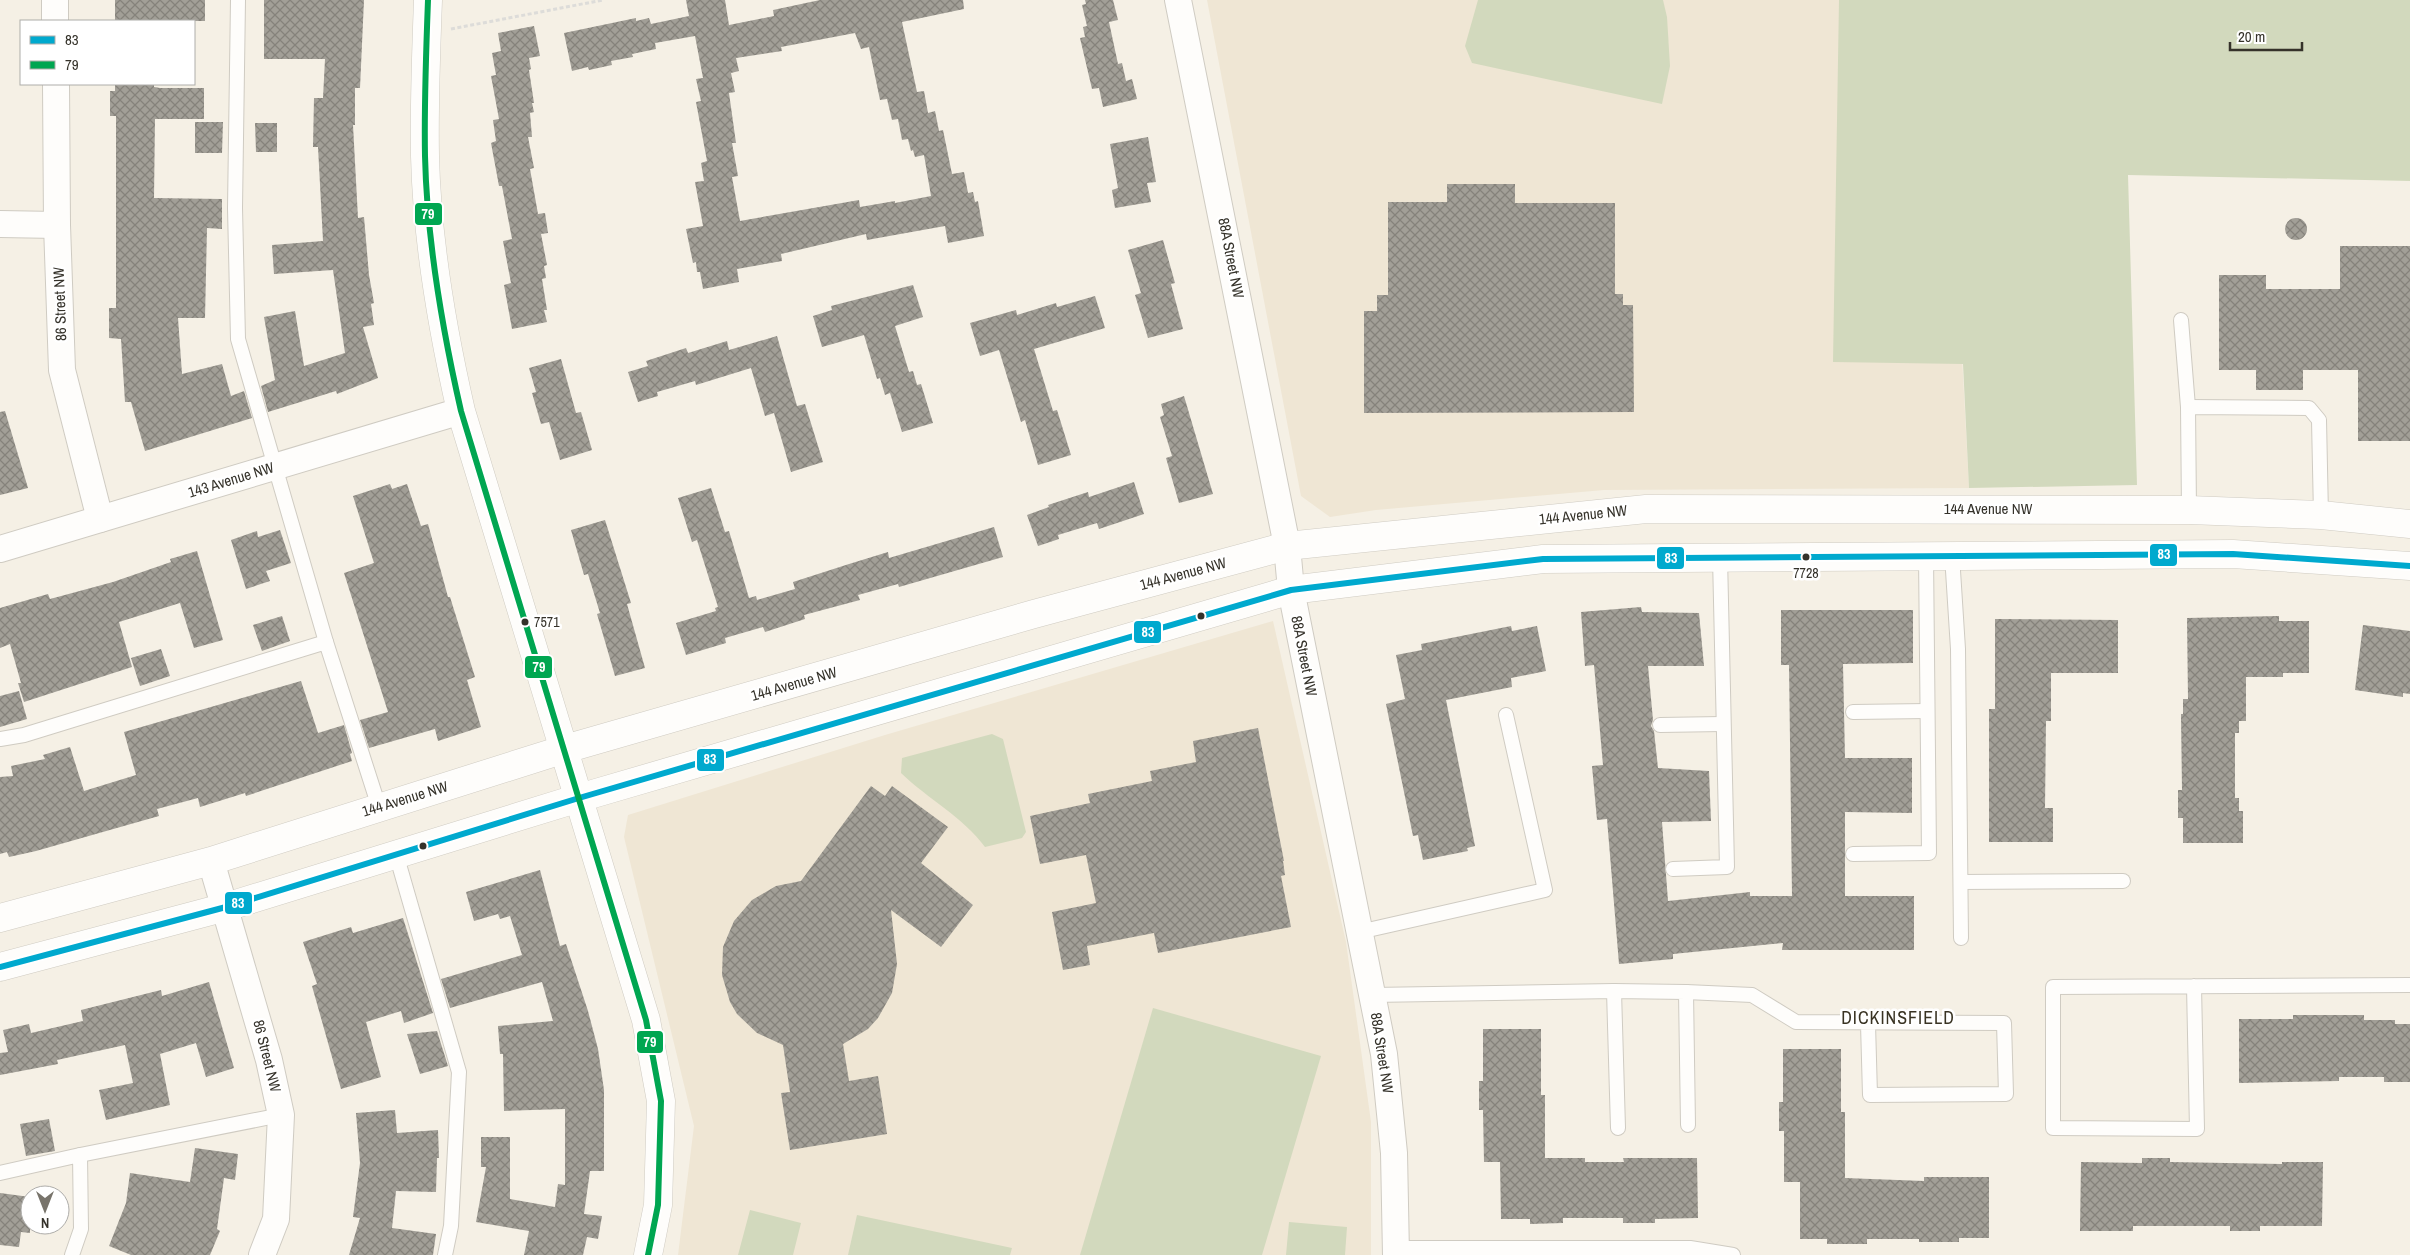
<svg xmlns="http://www.w3.org/2000/svg" width="2410" height="1255" viewBox="0 0 2410 1255" font-family="'Archivo Narrow',sans-serif">
  <defs>
    <pattern id="building-cross-hatch" width="8" height="8" patternUnits="userSpaceOnUse" patternTransform="scale(1.25)"><rect width="8" height="8" fill="#a29f97"/><path d="M0 0l8 8M0 8l8-8" fill="none" stroke="#85827b"/></pattern>
  </defs>
  <rect width="100%" height="100%" fill="#f5f0e5"/>
  <!-- built -->
  <g fill="#efe6d4">
    <path d="M1207,0h736l26,488 -365,2 -228,20 -46,7 -29,-21z"/>
    <path d="M1273,621l73,321 25,180v133h-693l16,-129 -70,-289 4,-22 257,-80z"/>
  </g>
  <!-- green -->
  <g fill="#d2d9bd">
    <path d="M1478,0h185l4,17 3,49 -8,38 -190,-41 -7,-17z"/>
    <path d="M1839,0h571v181l-282,-6 9,310 -168,3 -6,-124 -130,-2z"/>
    <path d="M992,734l11,5 23,93 -4,6 -37,9c-22,-30 -57,-48 -84,-74l1,-15z"/>
    <path d="M1153,1008l168,48 -59,199h-182z"/>
    <path d="M750,1210l51,13 -8,32h-55z"/>
    <path d="M857,1215l155,33 -2,7h-162z"/>
    <path d="M1289,1222l58,5 -2,28h-59z"/>
  </g>
  <!-- building -->
  <g fill="url(#building-cross-hatch)" fill-rule="evenodd">
    <rect x="115" y="0" width="90" height="21"/>
    <path d="M264,0h100l-4,88h-5v37h-2l5,93 6,-1 5,58 5,28 -3,1 3,21 -11,2 15,51 -41,16 -1,-3 -68,21 -7,-26 14,-6 -11,-63 31,-6 9,55 41,-13 -12,-83 -59,4 -2,-29 51,-4 -5,-94h-5l1,-49h9l2,-39h-61z"/>
    <path d="M686,0h39l4,25 45,-9 -1,-6 47,-10h143l1,9 -62,13 15,70 7,-1 4,22 7,-2 4,20 4,-1 9,44 12,-2 4,21 5,-1 2,10 3,-1 6,35 -36,7 -3,-17 -78,14 -1,-6 -85,20 1,7 -45,8 2,13 -36,7 -3,-17h-3l-1,-10 -3,1 -7,-34 17,-3 -8,-44 9,-1 -3,-18 6,-2 -11,-59 5,-1 -5,-22 7,-1 -8,-42 -40,7 1,6 -24,5 1,3 -22,4 1,4 -23,5 -1,-3 -16,4 -8,-38 72,-15v3l13,-3 2,6 38,-8zM855,33l6,16 8,-2 11,53 7,-1 5,21 6,-1 4,21 6,-1 3,12 2,-1 2,7 9,-2 7,41 -36,7v-2l-35,6 -1,-7 -119,21 -8,-44 6,-1 -6,-33h4l-7,-50 6,-1 -4,-19 8,-2 -3,-13 46,-7 -1,-4z"/>
    <path d="M1085,0h28l5,20 -9,2 9,42 4,-1 4,18 6,-2 5,20 -34,8 -4,-19 -7,1 -12,-51 5,-1 -2,-10 4,-1 -5,-21 4,-1z"/>
    <path d="M534,26l6,30 -11,2 2,11 -2,1 5,33h-2l2,9 -4,1 2,24h-4l6,31 -4,1 8,45 7,-1 3,20 -7,1 6,31 -3,1 2,12 -4,1 5,31h-3l3,12 -35,7 -8,-44 7,-2 -8,-42 9,-2 -10,-53h-3l-8,-43 5,-2 -3,-21 6,-1 -8,-43 5,-1 -4,-22 9,-2 -3,-18z"/>
    <path d="M115,84h39v3l6,1h44v31h-49l-1,79 68,1v30l-15,-1 -2,90h-27l4,56 40,-10 9,32 13,-5 8,27 -107,33 -14,-49h-6l-4,-63 -12,-1v-30h7v-192h-6v-25h5z"/>
    <path d="M195,122h28l-1,31h-27z"/>
    <path d="M255,123h22v29h-21z"/>
    <path d="M1148,137l8,45 -9,1 4,19 -36,6 -3,-18 6,-2 -8,-44z"/>
    <path d="M1447,184h68v19h100v91h8v11h10l1,107 -270,1v-102h13v-16h11v-93h59z"/>
    <circle cx="2296" cy="229" r="11"/>
    <path d="M1163,240l12,43 -4,1 12,45 -35,9 -13,-43 6,-2 -13,-43z"/>
    <path d="M2340,246h70v195h-52v-71h-55v20h-47v-20h-37v-95h47v14h74z"/>
    <path d="M913,285l10,32 -28,9 14,46 4,-1 4,14 4,-1 12,39 -31,9 -12,-39 -5,2 -5,-17 -3,1 -13,-44 -42,12 -9,-31 19,-6 -1,-4z"/>
    <path d="M1095,296l10,32 -71,21 19,62 4,-1 14,45 -33,10 -13,-45 -4,2 -22,-72 -19,6 -10,-33 46,-13 1,5 39,-12 1,4z"/>
    <path d="M777,336l20,70 8,-2 18,58 -32,10 -17,-59 -9,3 -14,-48 -55,17 -1,-4 -38,11 1,4 -20,6 -10,-30 20,-6 -2,-5 40,-13 2,5 39,-12 2,9z"/>
    <path d="M561,359l15,54 5,-1 11,38 -32,10 -11,-38 -8,2 -9,-31 4,-1 -7,-24z"/>
    <path d="M1184,396l29,98 -34,9 -13,-45 6,-2 -12,-39 4,-2 -3,-11z"/>
    <path d="M5,411l23,77 -28,7v-83z"/>
    <path d="M1134,482l10,32 -45,15 -2,-6 -39,12 1,4 -21,7 -11,-31 22,-8 -1,-2 40,-13 1,5z"/>
    <path d="M390,484l2,5 15,-5 14,42 7,-2 20,73h2l25,80 -8,3 14,47 -43,14 -3,-12 -66,19 -9,-28 28,-8 -44,-139 30,-10 -21,-67z"/>
    <path d="M711,488l14,44 4,-1 20,67 7,-2 1,4 38,-11 -2,-7 56,-18 39,-12 1,6 105,-31 9,30 -104,30 -1,-3 -40,11 2,5 -56,15 1,4 -40,13 -2,-5 -38,11 1,5 -40,12 -10,-32 40,-12 -1,-3 3,-1 -21,-67 -5,2 -14,-44z"/>
    <path d="M605,520l26,83 -4,1 18,64 -30,8 -18,-62 3,-1 -12,-39 -4,1 -13,-45z"/>
    <path d="M280,530l11,33 -25,8 4,10 -24,8 -15,-49 26,-9 1,6z"/>
    <path d="M197,551l26,89 -29,8 -14,-45 -61,19 13,45 -108,35 -6,-19h3l-11,-39 -10,4v-40l48,-14 2,5 63,-17 58,-20 -1,-3z"/>
    <path d="M1641,607l1,5 57,1 5,53h-56l5,54 -2,6 3,5 4,37 51,3 2,50 -49,1 6,79 82,-9v4h42l-3,-231h-8v-55h132v53l-70,1 2,94h67v55l-67,-1v84h69v54h-132l1,-7 -110,11v5l-54,5 -12,-145 -10,1 -5,-54 11,-1 -9,-100 -9,1 -4,-54z"/>
    <path d="M282,616l8,25 -28,10 -9,-26z"/>
    <path d="M2279,616v5h30v52h-26v4h-37v44h-7v12h-4v65h4v13h4v32h-60v-25h-5v-28h4l-1,-76h2v-15h5l-1,-81z"/>
    <path d="M1995,619l123,1v53h-67v48h-5l-1,87h8v34h-64v-133h6z"/>
    <path d="M2363,625l47,6v63l-7,-1v4l-48,-7z"/>
    <path d="M1511,626l1,5 25,-5 9,45 -35,7 1,9 -66,13 29,146 -8,2 1,3 -45,9 -5,-25 -5,1 -27,-132 19,-5 -9,-44 26,-5 -1,-6z"/>
    <path d="M161,649l9,27 -30,10 -9,-28z"/>
    <path d="M301,681l17,52 26,-8 8,28 -2,1 2,7 -106,35 -1,-3 -45,14 -2,-9 -41,11 2,7 -123,35 -27,6 -2,-5 -7,2v-77l13,-1 -2,-10 34,-7 -2,-4 27,-8 14,44 52,-16 -12,-43z"/>
    <path d="M19,691l8,28 -27,8v-31z"/>
    <path d="M1258,728l26,133h-1l2,14 -4,1 10,51 -133,26 -4,-20 -67,13 3,19 -27,5 -11,-58 44,-9 -10,-48 -46,9 -10,-48 60,-13 -2,-9 64,-13 -2,-10 46,-9 -3,-21z"/>
    <path d="M871,786l14,10 7,-10 56,41 -27,36 52,42 -32,42 -50,-37 6,54 -5,29 -14,25 -10,11 -25,15 6,37 29,-5 9,58 -97,16 -9,-57 9,-1 -7,-47 -26,-12 -20,-19 -7,-12 -8,-27 1,-28 11,-26 18,-21 24,-14 25,-5z"/>
    <path d="M540,870l20,76 6,-2 22,67 10,38 6,41v81h-14l-6,43 18,2 -4,23 -11,-2 -4,18h-59l5,-24 -53,-9 10,-55h-5v-30h29v62l45,8 3,-23 7,1v-76l-61,2 -1,-57h-3l-2,-28 55,-5 -11,-39 -92,26 -9,-29 81,-24 -12,-39 -10,3 -2,-5 -24,7 -8,-29z"/>
    <path d="M403,918l30,95 -29,10 -3,-12 -35,11 15,55 -40,12 -29,-103 5,-2 -14,-42 48,-15 2,6z"/>
    <path d="M209,982l25,86 -28,9 -10,-34 -36,11 10,51 -64,15 -7,-30 34,-7 -8,-38 -68,15 1,4 -58,11v-22l8,-1 -5,-22 26,-6 2,9 52,-12 -2,-11 80,-20 1,6z"/>
    <path d="M2293,1015h71v5h31v4h15v58h-26v-5h-45v4l-100,2v-64h54z"/>
    <path d="M1483,1029h58v66h4v63h40v4h39l-1,-4h74l1,60 -43,1v4h-32v-5h-60v5l-33,1v-5h-29l-1,-57h-16l-1,-52h-4v-29h4z"/>
    <path d="M437,1031l11,35 -28,8 -13,-40z"/>
    <path d="M1783,1049h58v63h4v66l79,3v-4h65v61h-30v4h-40v-3h-52v5h-40v-5h-27v-57h-16v-51h-5v-29h4z"/>
    <path d="M395,1110l2,23 41,-3 1,28h-2l-1,34 -40,-1 -4,37 44,6 -3,21h-84l11,-37 -7,-1 7,-54 -4,-50z"/>
    <path d="M49,1119l6,32 -29,5 -6,-32z"/>
    <path d="M195,1148l43,6 -3,26 -11,-2 -7,51 3,2 -10,24h-79l-22,-9 17,-43 4,-30 60,9z"/>
    <path d="M2142,1158h28v4l112,2v-2h41l-1,64h-62v5h-30v-5h-97v5h-53l1,-69 61,1z"/>
    <path d="M0,1193l30,4v36l-9,-1 -2,15 -19,-2z"/>
  </g>
  <g fill="none" stroke-linecap="round" stroke-linejoin="round">
    <defs>
      <g id="service">
        <path d="M238,0l-3,208 3,131 88,303"/>
        <path d="M2181,320l7,87"/>
        <path d="M2189,510l-1,-103 121,1 10,12 2,95"/>
        <path d="M1952,555l6,94 3,289"/>
        <path d="M1853,712l74,-1"/>
        <path d="M1660,725l62,-1"/>
        <path d="M0,739l24,-4 302,-93 53,165"/>
        <path d="M396,854l63,218 -8,154 -6,29"/>
        <path d="M1853,854l76,-1 -3,-298"/>
        <path d="M1673,869l54,-2 -7,-310"/>
        <path d="M1961,882l162,-1"/>
        <path d="M1359,932l186,-42 -39,-175"/>
        <path d="M2194,986l3,143 -144,-1v-141l357,-2"/>
        <path d="M1614,991l4,137"/>
        <path d="M1686,992l66,3 44,27 208,1 2,71 -136,1 -2,-71"/>
        <path d="M1372,995l242,-4 72,1 2,133"/>
        <path d="M80,1155l201,-40"/>
        <path d="M0,1173l80,-18 1,74 -9,26"/>
        <path d="M1396,1248h294l43,7"/>
      </g>
      <g id="minor">
        <path d="M55,0v21"/>
        <path d="M1178,0l109,546 4,44 93,464 10,99 2,102"/>
        <path d="M56,84l1,141 5,145 38,149"/>
        <path d="M0,224l57,1"/>
        <path d="M0,549l461,-138"/>
        <path d="M211,861l58,199 12,55 -5,104 -14,36"/>
      </g>
      <g id="tertiary">
        <path d="M428,0c-2,52 -4,104 -3,156 2,86 17,172 36,255l185,609 15,81 -3,104 -10,50"/>
        <path d="M0,918l211,-57 354,-112 469,-135 253,-68 359,-37 543,1 132,5 89,9"/>
        <path d="M0,967l226,-60 353,-109 712,-208 252,-31 690,-5 177,12"/>
      </g>
    </defs>
    <!-- service casing -->
    <use href="#service" stroke="#cfcbc2" stroke-width="16"/>
    <!-- minor casing -->
    <use href="#minor" stroke="#cfcbc2" stroke-width="28"/>
    <!-- tertiary casing -->
    <use href="#tertiary" stroke="#cfcbc2" stroke-width="29"/>
    <!-- path -->
    <path stroke="#dddcd9" stroke-width="3" stroke-dasharray="4 2.5" stroke-linecap="butt" d="M451,29l152,-29"/>
    <!-- service -->
    <use href="#service" stroke="#fefdfb" stroke-width="14"/>
    <!-- minor -->
    <use href="#minor" stroke="#fefdfb" stroke-width="26"/>
    <!-- tertiary -->
    <use href="#tertiary" stroke="#fefdfb" stroke-width="28"/>
    <defs>
      <path id="bus-1" d="M0,967l226,-60 353,-109 712,-208 252,-31 690,-5 177,12"/>
      <path id="bus-2" d="M428,0c-2,52 -4,104 -3,156 2,86 17,172 36,255l185,609 15,81 -3,104 -10,50"/>
    </defs>
    <!-- bus-1 casing -->
    <use href="#bus-1" stroke="#fff" stroke-width="10"/>
    <!-- bus-2 casing -->
    <use href="#bus-2" stroke="#fff" stroke-width="10"/>
    <!-- bus-1 -->
    <use href="#bus-1" stroke="#00a9ce" stroke-width="6"/>
    <!-- bus-2 -->
    <use href="#bus-2" stroke="#00a651" stroke-width="6"/>
  </g>
  <!-- markers -->
  <g fill="#35322a" stroke="#fff" stroke-width="2">
    <circle cx="1806" cy="557" r="4.5"/>
    <circle cx="1201" cy="616" r="4.5"/>
    <circle cx="525" cy="622" r="4.5"/>
    <circle cx="423" cy="846" r="4.5"/>
  </g>
  <g text-anchor="middle" stroke-width="5" stroke-linejoin="round" paint-order="stroke">
    <!-- bus labels -->
    <g font-size="14" fill="#35322a" stroke="#fff">
      <text x="1806" y="578">7728</text>
      <text x="534" y="627" text-anchor="start">7571</text>
    </g>
    <!-- street labels -->
    <g font-size="15" fill="#35322a" stroke="#fff">
      <text transform="translate(1231 258) rotate(79)" y="5">88A Street NW</text>
      <text transform="translate(60 304) rotate(-92)" y="5">86 Street NW</text>
      <text transform="translate(231 480) rotate(-17)" y="5">143 Avenue NW</text>
      <text x="1988" y="514">144 Avenue NW</text>
      <text transform="translate(1583 515) rotate(-6)" y="5">144 Avenue NW</text>
      <text transform="translate(1183 574) rotate(-15)" y="5">144 Avenue NW</text>
      <text transform="translate(1304 656) rotate(79)" y="5">88A Street NW</text>
      <text transform="translate(794 684) rotate(-16)" y="5">144 Avenue NW</text>
      <text transform="translate(405 799) rotate(-17)" y="5">144 Avenue NW</text>
      <text transform="translate(1382 1053) rotate(81)" y="5">88A Street NW</text>
      <text transform="translate(267 1056) rotate(76)" y="5">86 Street NW</text>
    </g>
    <!-- quarter labels -->
    <g font-size="18" letter-spacing="1" fill="#393323" stroke="#fff">
      <text x="1898" y="1024">DICKINSFIELD</text>
    </g>
  </g>
  <g stroke="#fff" stroke-width="2">
    <rect x="414" y="202" width="29" height="24" rx="5" fill="#00a651"/>
    <rect x="2149" y="543" width="29" height="24" rx="5" fill="#00a9ce"/>
    <rect x="1656" y="546" width="29" height="24" rx="5" fill="#00a9ce"/>
    <rect x="1133" y="620" width="29" height="24" rx="5" fill="#00a9ce"/>
    <rect x="524" y="655" width="29" height="24" rx="5" fill="#00a651"/>
    <rect x="696" y="748" width="29" height="24" rx="5" fill="#00a9ce"/>
    <rect x="224" y="891" width="29" height="24" rx="5" fill="#00a9ce"/>
    <rect x="636" y="1030" width="28" height="24" rx="5" fill="#00a651"/>
  </g>
  <g font-size="14" text-anchor="middle" font-weight="bold" fill="#fff">
    <text x="428" y="219">79</text>
    <text x="2164" y="559">83</text>
    <text x="1671" y="563">83</text>
    <text x="1148" y="637">83</text>
    <text x="539" y="672">79</text>
    <text x="710" y="764">83</text>
    <text x="238" y="908">83</text>
    <text x="650" y="1047">79</text>
  </g>
  <!-- legend -->
  <rect x="20" y="20" width="175" height="65" fill="#ffffff" stroke="#aeadaa"/>
  <rect x="30" y="36" width="25" height="8" fill="#00a9ce" stroke="#aeadaa"/>
  <text x="65" y="45" font-size="15" fill="#35322a">83</text>
  <rect x="30" y="61" width="25" height="8" fill="#00a651" stroke="#aeadaa"/>
  <text x="65" y="70" font-size="15" fill="#35322a">79</text>
  <!-- north arrow -->
  <g transform="translate(45 1210) rotate(180)"><circle r="24" fill="#ffffff" stroke="#aeadaa"/>
  <path d="M0-4L9 19L0 12L-9 19Z" fill="#78746b"/>
  <text y="-8" font-size="14" font-weight="bold" text-anchor="middle" fill="#35322a">N</text>
  </g>
  <!-- scale -->
  <path d="M2230 42v8h72v-8" fill="none" stroke="#35322a" stroke-width="2.5"/>
  <text x="2238" y="42" font-size="15" fill="#35322a" stroke="#ffffff" stroke-width="4" paint-order="stroke">20 m</text>
</svg>
